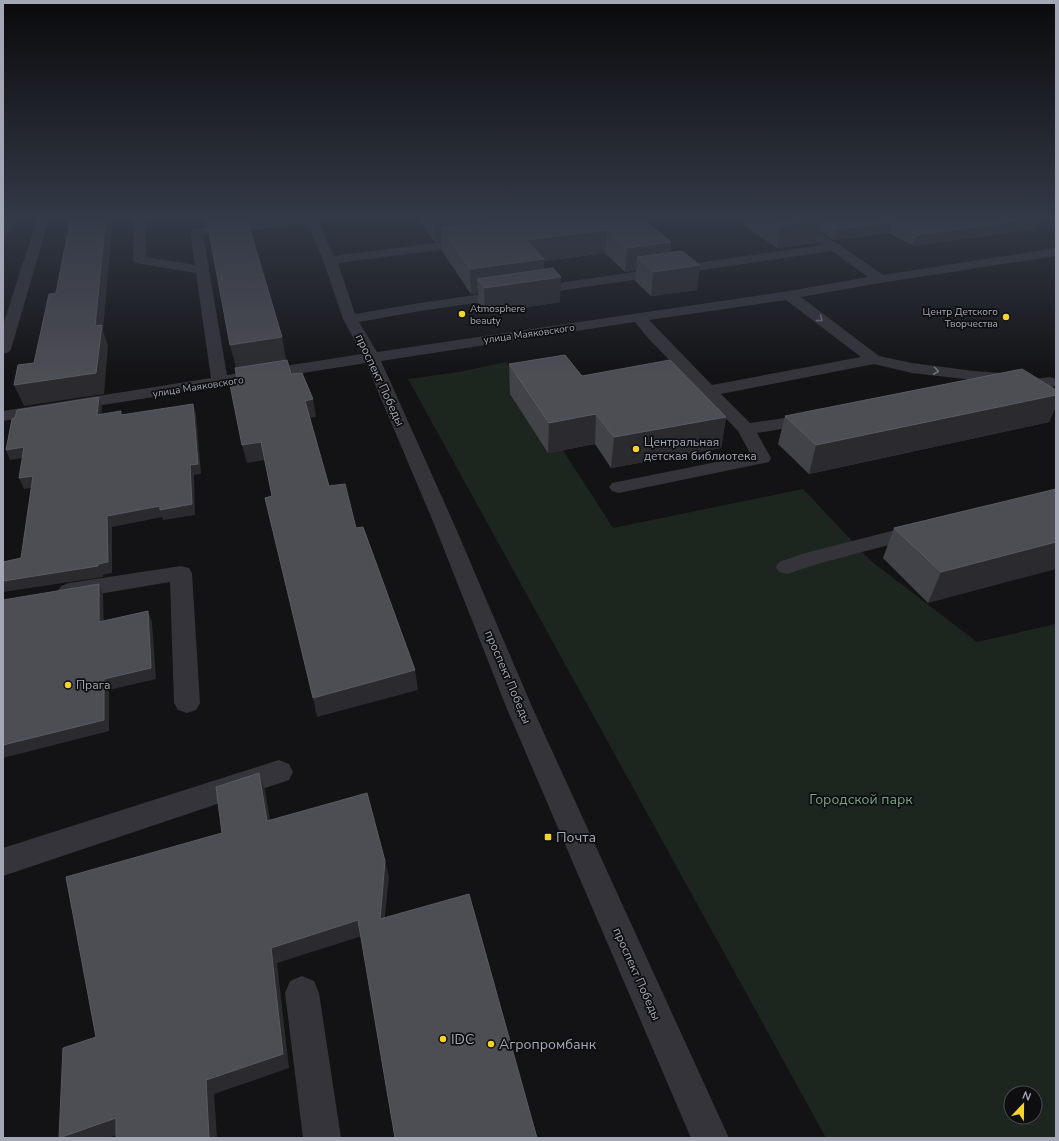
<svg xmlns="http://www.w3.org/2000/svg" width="1059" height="1141" viewBox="0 0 1059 1141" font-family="'Nunito Sans',sans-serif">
  <rect width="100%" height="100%" fill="#131315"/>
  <!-- green -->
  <path fill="#1d251f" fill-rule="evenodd" d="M506,362l107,166 190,-39 68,72 106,81 79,-18v514h-230l-418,-759 51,-7zM1011,1093h24v24h-24z"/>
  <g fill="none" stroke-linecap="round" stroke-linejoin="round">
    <!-- minor -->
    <g fill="#34343a" fill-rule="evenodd">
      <path d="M38,216h12l-39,133 -2,3 -6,2v-29z"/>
      <path d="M134,216h12v41l49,8 -5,-33 2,-3 112,-12 -1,-1h12l19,40 137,-18 4,1 2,3 -2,3 -4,1 -133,17 17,51 65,-11 402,-58 -43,-27 -2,-2h14l47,28 45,31 173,-27v8l-176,27 -79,14 78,59 33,7 62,8 39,3 6,2 2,3 -1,2 30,-4 6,2v7l-42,6 -6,-1 -2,-4 2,-3 -96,-11 -38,-9 -153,30 29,29 62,-9 6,1 3,4 -3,4 -6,1 -55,9 14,25 -2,4 -150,31 -7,-2 -3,-4 3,-4 139,-28 -13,-24 -91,-94 -12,-15 -254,39 73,163 79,185 196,429h-38l-184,-429 -73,-185 -68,-161 -139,22 -7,3 -4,-1 -213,34v-10l208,-33 -15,-105 -61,-10 -2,-3zM307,224l16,36 20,59 19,35 -135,21 -24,-140zM832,251l36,26 -79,14 -412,61 -18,-30 61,-11zM786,300l75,57 -149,28 -63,-65z"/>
      <path d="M919,524l7,1 3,5 -3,5 -105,28 -34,11 -8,-2 -3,-5 3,-5 26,-9z"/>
      <path d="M181,566l8,2 3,5 8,130 -4,7 -9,3 -9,-3 -4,-7 -4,-121 -101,17 -8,-3 -3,-5 3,-5 8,-3z"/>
      <path d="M279,760l10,4 4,8 -4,8 -286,96v-28z"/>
      <path d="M302,976l12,5 5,12 22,145h-38l-18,-145 5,-12z"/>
    </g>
  </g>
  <!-- wall -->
  <g fill="#424348">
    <path d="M416,216h223l32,26 -1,10 27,38 -46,6 -16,-15 1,-11 -11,2 -20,-19 -61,8v9l16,32 -75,12 -7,-10v-11l-7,1 -29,-43 -1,-10 -6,1z"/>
    <path d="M745,216h288l6,2 -4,11 -122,17 -24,-13 -55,7 -16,-10 -3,13 -38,5 -33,-23z"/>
    <path d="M509,364l73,12 144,41 -5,31 -110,20 -16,-24 -47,9 -38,-59z"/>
    <path d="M1056,390v16l-7,16 -240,52 -31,-30 7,-28z"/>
    <path d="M1056,489l-128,114 -45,-45 11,-30z"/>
  </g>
  <!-- shaded-wall -->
  <g fill="#2b2b2f">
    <path d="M10,216h6l-4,16h-4l-5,16v-20l2,-5z"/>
    <path d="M106,216h7l-10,115 5,14 -4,49 -80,12 -10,-21 81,-59z"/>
    <path d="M175,216h32v1l-43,5 -1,-5z"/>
    <path d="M458,216h156l-173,12v13l-6,1 -1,-23z"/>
    <path d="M1039,218l-4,11 -122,17 4,-11z"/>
    <path d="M820,220l-5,23 -38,5 4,-23z"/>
    <path d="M892,222l-3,11 -55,7 3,-11z"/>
    <path d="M607,230l-2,23 -61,8v19l17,-3 -1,25 -75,12 -1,-26 -7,-9 1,14 -7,1 -1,-25 56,-29z"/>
    <path d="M671,242l-2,24 -32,-9 -1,13 -11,2 2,-24z"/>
    <path d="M700,265l-3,25 -46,6 2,-24z"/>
    <path d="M282,337l5,27 -50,8 -7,-27z"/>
    <path d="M1056,395v11l-7,16 -240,52 7,-29z"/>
    <path d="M99,397l3,10 -1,18 -4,-10z"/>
    <path d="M313,399l3,18 -8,1 -3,-17z"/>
    <path d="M193,404l3,10 5,60 -7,1 1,40 -32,5 -1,-3 -50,10v46l-9,2v2l-100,15v-11l187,-116z"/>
    <path d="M596,414l-1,30 -47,9 1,-30z"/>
    <path d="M726,417l-5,31 -110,20 3,-31z"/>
    <path d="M261,442l4,18 -18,3 -5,-18z"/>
    <path d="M24,447l5,10 -19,3 -4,-10z"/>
    <path d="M33,476l5,11 -14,2 -5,-11z"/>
    <path d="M1056,542v27l-128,34 13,-31z"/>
    <path d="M99,584l4,11 1,38 -5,-11z"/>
    <path d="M148,611l4,11 4,57 -47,11v41l-106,27v-13l101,-66z"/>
    <path d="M415,670l3,20 -101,27 -4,-19z"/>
    <path d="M259,773l6,17 8,47 -6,-16z"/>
    <path d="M385,861l4,16 -6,58 -3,-16z"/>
    <path d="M358,920l4,16 -85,27 12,105 -75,26 3,44h-8l-3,-58 65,-132z"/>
    <path d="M116,1118l12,13 -20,7h-49z"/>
  </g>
  <!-- building -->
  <g fill="#4d4d54" stroke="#5a5b63">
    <path d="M3,216h7l-2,7h-3l-2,5z"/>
    <path d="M71,216h35l-11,110 7,-1 -6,48 -82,12 4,-20 16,-2 15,-69 7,-1z"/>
    <path d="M163,216h12l-12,1z"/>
    <path d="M206,216h40l36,121 -52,8z"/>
    <path d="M431,216h27l-24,3z"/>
    <path d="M545,216h94l32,26 -44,6 -20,-18 -81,10 18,19 -74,10 -29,-41z"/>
    <path d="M768,216h46l6,4 -39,5z"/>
    <path d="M814,216h219l6,2 -122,17 -25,-13 -55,7z"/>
    <path d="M682,251l18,14 -47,7 -16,-15z"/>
    <path d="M553,268l8,9 -77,11 -7,-9z"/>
    <path d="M565,355l17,21 88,-16 56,57 -112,20 -18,-23 -47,9 -40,-59z"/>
    <path d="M287,360l4,14 11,-1 11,26 -8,2 24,85 16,-2 11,44 7,-1 52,143 -102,28 -48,-200 7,-2 -11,-54 -19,3 -12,-60 8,-1 -3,-16z"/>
    <path d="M1022,369l34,21v5l-240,50 -31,-29z"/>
    <path d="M99,397l-2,18 24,-4v4l72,-11 5,60 -8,1 2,39 -32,6v-4l-53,10 1,46 -10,2v2l-95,15v-19l18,-4 12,-82 -14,2 5,-31 -18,3 6,-31 3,-1 2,-8z"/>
    <path d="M1056,489v53l-115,30 -47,-44z"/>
    <path d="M99,584v38l49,-11 3,57 -47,11v41l-101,25v-145z"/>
    <path d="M259,773l8,48 100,-28 18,68 -5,58 89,-25 68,244h-142l-37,-218 -87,28 12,106 -77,26 3,58h-93v-20l-57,20 4,-90 33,-11 -30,-160 156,-44 -6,-46z"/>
  </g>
  <!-- one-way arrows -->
  <defs><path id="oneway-chevron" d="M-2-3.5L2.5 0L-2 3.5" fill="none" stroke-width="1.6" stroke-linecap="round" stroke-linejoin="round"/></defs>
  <g stroke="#72737e">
    <use href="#oneway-chevron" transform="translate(820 319) rotate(37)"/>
    <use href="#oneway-chevron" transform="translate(936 371) rotate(8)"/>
  </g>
  <!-- sky -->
  <linearGradient id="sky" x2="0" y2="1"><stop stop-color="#0a0a0c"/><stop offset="0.58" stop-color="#333946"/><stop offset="1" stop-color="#333946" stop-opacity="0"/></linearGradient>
  <rect width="1059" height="375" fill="url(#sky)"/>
  <!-- markers -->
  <g fill="#f9d327" stroke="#0e0e10" stroke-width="1.5">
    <circle cx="462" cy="314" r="4"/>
    <circle cx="1006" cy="317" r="4"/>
    <circle cx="636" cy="449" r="4"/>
    <circle cx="68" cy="685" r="4"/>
    <rect x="544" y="833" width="8" height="8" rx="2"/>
    <circle cx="443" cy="1039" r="4"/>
    <circle cx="491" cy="1044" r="4"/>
  </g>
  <g text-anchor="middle" stroke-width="3.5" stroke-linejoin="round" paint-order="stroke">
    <!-- far-poi labels -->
    <g font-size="10" fill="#a4a7b6" stroke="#0e0e10" text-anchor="start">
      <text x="470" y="312">Atmosphere<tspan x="470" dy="12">beauty</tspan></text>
      <text x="998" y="315" text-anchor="end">Центр Детского<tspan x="998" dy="12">Творчества</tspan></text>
    </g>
    <!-- far-street labels -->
    <g font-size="10" fill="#a4a7b6" stroke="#0e0e10">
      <text transform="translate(529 333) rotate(-8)" y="4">улица Маяковского</text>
      <text transform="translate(198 386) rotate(-9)" y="4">улица Маяковского</text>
    </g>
    <!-- street labels -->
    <g font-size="12" fill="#a4a7b6" stroke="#0e0e10">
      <text transform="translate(380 380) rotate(65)" y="4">проспект Победы</text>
      <text transform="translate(508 677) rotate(67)" y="4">проспект Победы</text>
      <text transform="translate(637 974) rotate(66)" y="4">проспект Победы</text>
    </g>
    <!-- poi labels -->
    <g font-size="12" fill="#a4a7b6" stroke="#0e0e10" text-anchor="start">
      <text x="644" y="446">Центральная<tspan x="644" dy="14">детская библиотека</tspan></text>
      <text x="76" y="689">Прага</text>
    </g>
    <!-- near-park labels -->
    <g font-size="14" fill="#7aa283" stroke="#0e0e10">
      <text x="861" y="804">Городской парк</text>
    </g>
    <!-- near-poi labels -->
    <g font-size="14" fill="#a4a7b6" stroke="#0e0e10" text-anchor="start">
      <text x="556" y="842">Почта</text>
      <text x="451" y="1044">IDC</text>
      <text x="499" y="1049">Агропромбанк</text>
    </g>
  </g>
  <!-- border -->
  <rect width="1059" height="1141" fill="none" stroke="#a4a7b6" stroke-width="8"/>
  <!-- north arrow -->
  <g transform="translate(1023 1105) rotate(22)"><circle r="19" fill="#0e0e10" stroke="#4a4b52"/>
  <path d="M0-3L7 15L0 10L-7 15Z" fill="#f9d327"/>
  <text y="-6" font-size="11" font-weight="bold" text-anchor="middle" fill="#a4a7b6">N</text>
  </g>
</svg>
